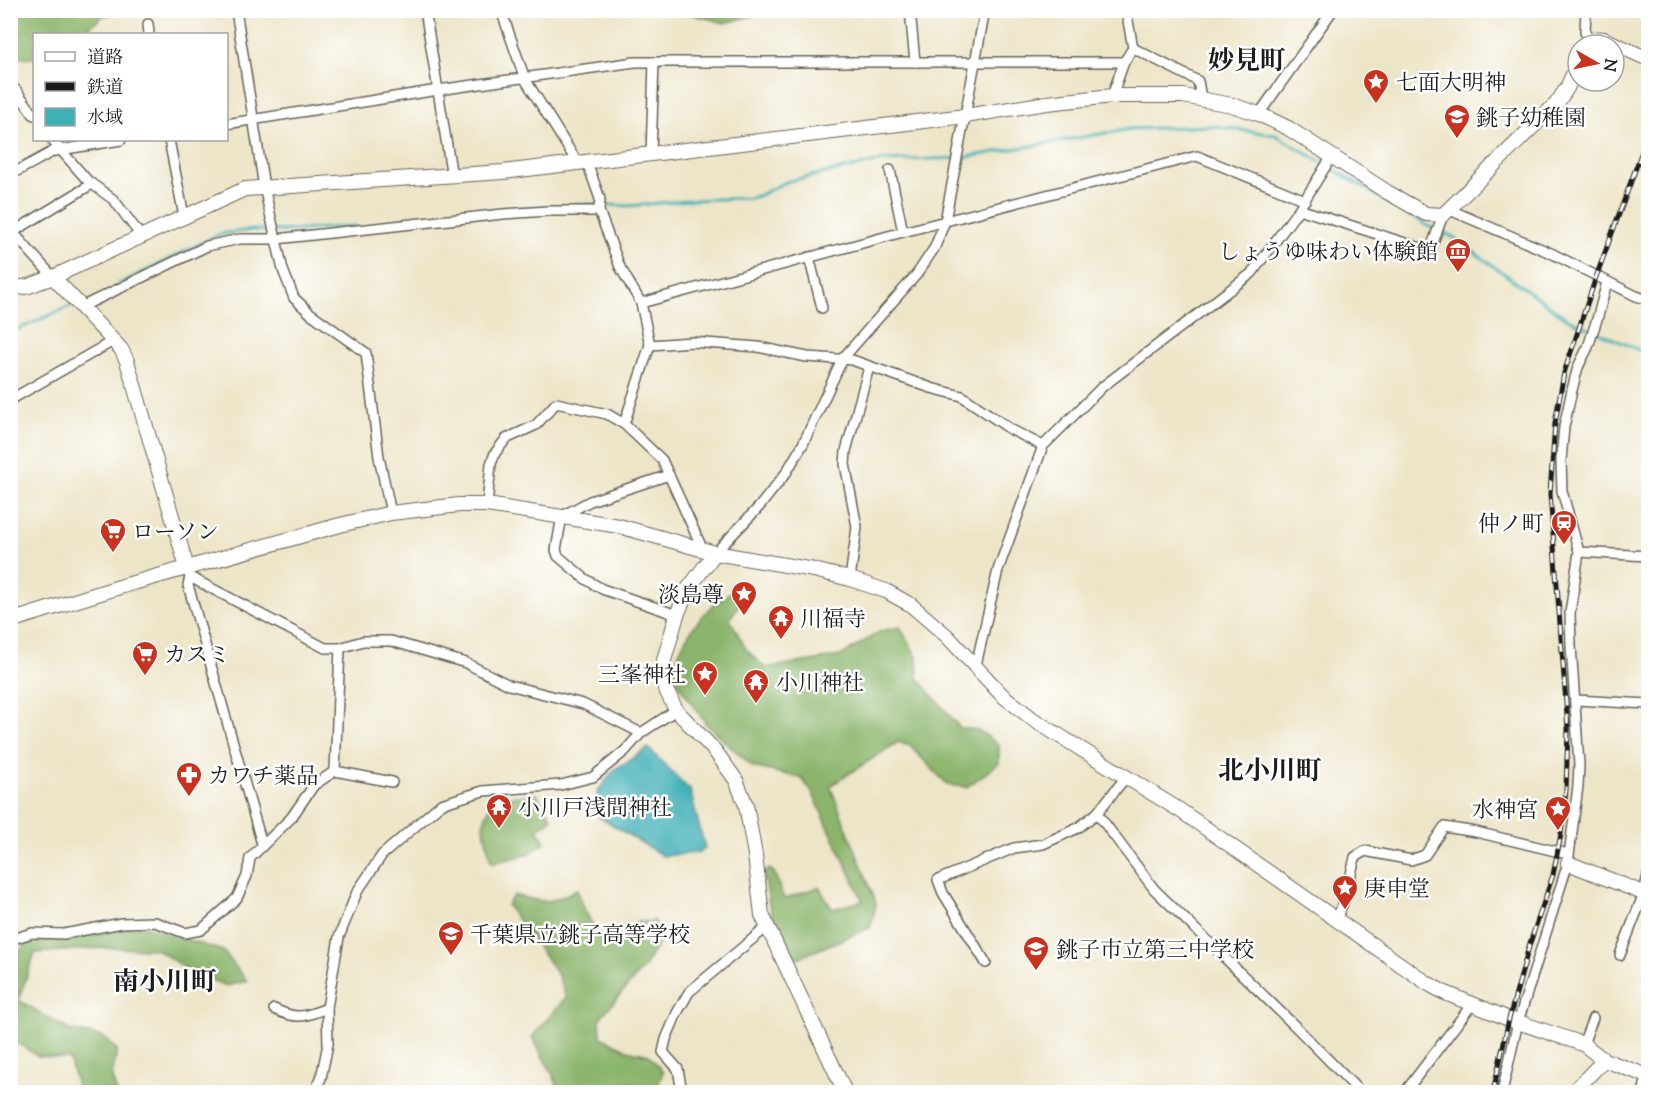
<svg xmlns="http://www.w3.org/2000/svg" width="1659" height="1103" viewBox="0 0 1659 1103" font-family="'Sorts Mill Goudy','Noto Serif JP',serif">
  <rect width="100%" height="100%" fill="#fff"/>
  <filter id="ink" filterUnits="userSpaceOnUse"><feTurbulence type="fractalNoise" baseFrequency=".0167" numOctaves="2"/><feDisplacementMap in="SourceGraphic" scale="12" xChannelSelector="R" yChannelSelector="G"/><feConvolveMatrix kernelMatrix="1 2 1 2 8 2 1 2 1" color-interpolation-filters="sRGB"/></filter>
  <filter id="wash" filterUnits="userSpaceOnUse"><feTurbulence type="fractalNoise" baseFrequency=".008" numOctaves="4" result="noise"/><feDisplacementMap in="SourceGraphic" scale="24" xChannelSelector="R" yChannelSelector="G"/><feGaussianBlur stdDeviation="1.35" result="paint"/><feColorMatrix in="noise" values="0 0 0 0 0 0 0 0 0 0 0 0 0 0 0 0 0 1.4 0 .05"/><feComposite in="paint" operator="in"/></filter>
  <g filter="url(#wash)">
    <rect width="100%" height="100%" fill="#ede5c7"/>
    <!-- forest -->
    <g fill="#8bb56c" stroke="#546844" stroke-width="1.5">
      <path d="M11,10h111v1l-19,5 -22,18h-47v24l-23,-1z"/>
      <path d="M679,11h92l-46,12z"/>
      <path d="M733,591l10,7 -13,21 16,30 19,19 76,-12 40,-25 19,-4 17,30 1,21 42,50 18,2 21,15v18l-32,24 -19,-2 -38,-39 -12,-4 -68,44 45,114 1,5 -6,23 -72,30 -17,-10 -12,-45 -5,-28 5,-6 5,3 10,27 35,-12 13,22 31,-8 -51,-109 -11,-14 -48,-11 -46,-42 -35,-50c6,-33 32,-68 61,-84z"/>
      <path d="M537,794l15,24 -14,11 7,14 -18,12 -36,8 -8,-39 10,-25z"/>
      <path d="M577,889l8,22 21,37 32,-26 17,-1 4,21 -15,25 -44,51 1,19 26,13 22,5 14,17 -7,18 -6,2h-90l-7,-17 -21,-38 34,-40 -9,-24 -50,-68 7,-10c31,8 35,10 63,-6z"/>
      <path d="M143,926l80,25 24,30 -20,5 -34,-13 -37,-24 -55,-1 -66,5 -17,47 51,30 34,7 14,13 -5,28 5,14h-40v-6l-8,-27 -31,-3 -27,-17v-79l19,-22 33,1z"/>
    </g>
    <!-- water -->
    <path fill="#3fb0b7" stroke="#2e666a" stroke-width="1.5" d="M648,748l42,42 15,58 -7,5 -35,3 -64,-39 -2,-25 17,-22z"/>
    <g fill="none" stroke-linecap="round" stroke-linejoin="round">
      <!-- stream -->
      <g stroke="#3fb0b7" stroke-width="3">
        <path d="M505,210l85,-6 39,2 59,-6 62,-2c14,-2 25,-13 39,-17l93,-20 79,-3 169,-29 83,-3 63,9 154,92 23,10 113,81 82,36"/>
        <path d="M119,284l101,-50 33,-4 29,1 73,-5"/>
        <path d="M10,333l65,-29"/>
      </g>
    </g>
  </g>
  <g filter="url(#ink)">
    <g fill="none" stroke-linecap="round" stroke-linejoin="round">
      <defs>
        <g id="street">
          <path d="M236,10l28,177 19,83 11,28 16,15 56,40 13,104 12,56"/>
          <path d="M425,10l27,167"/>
          <path d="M501,10l24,69 52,83"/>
          <path d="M910,10l5,52"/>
          <path d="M1126,10l7,38 65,33 3,17"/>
          <path d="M1586,10l-1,22 4,9"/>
          <path d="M148,24l1,10"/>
          <path d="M10,89l6,1 18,25"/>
          <path d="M1112,96l12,-34 9,-14"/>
          <path d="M1259,114l74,-104"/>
          <path d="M226,124l212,-34 197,-28h489"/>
          <path d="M52,140l36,41 26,19 27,36"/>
          <path d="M169,140l15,76"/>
          <path d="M651,155l3,-93"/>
          <path d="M587,162l13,37 -1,12 21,56 21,36 9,42 -26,79 38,36 41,90"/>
          <path d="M890,170l13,62"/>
          <path d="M10,175l44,-24 67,-11"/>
          <path d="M1299,209l131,42 13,-36"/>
          <path d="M1450,210l103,44 83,42 12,4"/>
          <path d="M10,229l43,48"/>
          <path d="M13,232l79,-48"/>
          <path d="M809,257l13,51"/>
          <path d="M641,303l262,-71 294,-76 108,44"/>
          <path d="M81,307l126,-61 33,-7h36l227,-25 45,-3h51"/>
          <path d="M650,345l42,-3 66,5 49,10 45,3 79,28 31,8 48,33 33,17"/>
          <path d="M10,400l103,-59"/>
          <path d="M669,475l-79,26 -28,15 -6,34 2,6 26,22 18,11 75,26"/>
          <path d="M487,505l4,-41 4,-11 11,-14 30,-14 20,-22 51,11 17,10"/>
          <path d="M1579,552l69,4"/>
          <path d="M715,553l44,-46 27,-34 17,-29 40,-86 74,-84 18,-27 10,-26 40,-211"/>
          <path d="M187,568l3,9 135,71h15l23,-7h28l75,22 43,22 74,19 58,29"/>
          <path d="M190,577l-2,8 74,259"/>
          <path d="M850,579l7,-52 -12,-63 1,-13 23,-84"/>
          <path d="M976,665l22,-95 45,-124 59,-59 150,-114 47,-64 33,-53"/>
          <path d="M1576,700l72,4"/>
          <path d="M335,771l5,-123"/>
          <path d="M1097,813l57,76 144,140 62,63"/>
          <path d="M1336,920l10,-24 9,-39 10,-6 46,9 14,-5 19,-28 32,5 92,22"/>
          <path d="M10,940l22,-7 32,1 58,-11 33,-1 30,11 16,-3 36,-32 10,-22 3,-18 41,-40 23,-33 21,-14 57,11"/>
          <path d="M1620,955l24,-62 4,-18"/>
          <path d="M986,963l-43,-70 -5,-13 76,-32 29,-4 35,-16 19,-15 29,-36"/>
          <path d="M274,1009c23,11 30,8 53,-1"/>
          <path d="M1583,1044l10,-26"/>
          <path d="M315,1092l6,-14 7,-34 -1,-36 12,-71 18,-45 25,-37 59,-51 42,-13 78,-6 32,-8 32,-26 16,-18 35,-23"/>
          <path d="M682,1092l-4,-23 -15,-17 3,-13 11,-26 12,-21 78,-65"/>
          <path d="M1405,1092l68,-89"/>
          <path d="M1502,1092l16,-70 50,-159 10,-77 1,-21 -8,-120 -1,-32 9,-61 -17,-61 -1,-31 3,-33 8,-37 6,-23 10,-20 10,-31 9,-34"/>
          <path d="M1643,1092l5,-17"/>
        </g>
        <g id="secondary">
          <path d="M1586,45c5,-7 11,-7 18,-6l44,20"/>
          <path d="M53,277l68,72 6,12 60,207"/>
          <path d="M10,289l19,-3 24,-9 192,-88 258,-17 462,-56 82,-13 65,-7h71l49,9 27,9 29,14 99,64 39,22 17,1 114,-112 10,-15 11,-25"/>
          <path d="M715,553l-27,36 -11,26 -15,52 3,21 11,22 39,41 21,29 10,25 9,50 7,60 83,177"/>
          <path d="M10,621l116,-36 214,-60 51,-12 68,-8h28l132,21 96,27 99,17 36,9 36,12 25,14 36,31 55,59 32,25 147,91 246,172 16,9 66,27 74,25 21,16 44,16"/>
          <path d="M1568,863l80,32"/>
          <path d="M1573,1092l31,-32"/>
        </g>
      </defs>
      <!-- street casing -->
      <use href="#street" stroke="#656258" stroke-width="12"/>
      <!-- secondary casing -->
      <use href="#secondary" stroke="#656258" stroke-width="16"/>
      <!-- street -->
      <use href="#street" stroke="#fff" stroke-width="9"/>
      <!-- secondary -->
      <use href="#secondary" stroke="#fff" stroke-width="14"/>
      <defs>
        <path id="rail" d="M1493,1092l16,-73 21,-76 23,-68 8,-41 5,-44 2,-61 -18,-235 5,-71 9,-50 32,-96 52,-142"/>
      </defs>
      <!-- rail casing -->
      <use href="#rail" stroke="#1c1c1c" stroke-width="5"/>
      <!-- rail -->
      <use href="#rail" stroke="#fff" stroke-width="3" stroke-dasharray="9" stroke-linecap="butt"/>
    </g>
  </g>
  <!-- icons -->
  <defs>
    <symbol id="sight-pin" viewBox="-11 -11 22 30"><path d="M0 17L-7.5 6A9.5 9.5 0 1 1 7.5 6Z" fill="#c8321e" stroke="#fff"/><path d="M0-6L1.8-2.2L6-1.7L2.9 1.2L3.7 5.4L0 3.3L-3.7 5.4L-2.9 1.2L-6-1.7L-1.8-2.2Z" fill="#fff"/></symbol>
    <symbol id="school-pin" viewBox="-11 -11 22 30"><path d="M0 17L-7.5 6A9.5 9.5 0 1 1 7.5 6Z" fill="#c8321e" stroke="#fff"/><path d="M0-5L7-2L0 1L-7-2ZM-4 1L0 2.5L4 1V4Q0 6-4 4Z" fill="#fff"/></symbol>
    <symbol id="museum-pin" viewBox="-11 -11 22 30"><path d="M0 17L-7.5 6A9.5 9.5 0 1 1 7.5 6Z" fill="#c8321e" stroke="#fff"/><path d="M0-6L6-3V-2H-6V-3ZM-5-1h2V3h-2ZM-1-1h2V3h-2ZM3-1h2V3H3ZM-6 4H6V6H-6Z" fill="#fff"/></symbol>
    <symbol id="station-pin" viewBox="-11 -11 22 30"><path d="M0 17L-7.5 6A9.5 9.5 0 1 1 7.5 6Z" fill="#c8321e" stroke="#fff"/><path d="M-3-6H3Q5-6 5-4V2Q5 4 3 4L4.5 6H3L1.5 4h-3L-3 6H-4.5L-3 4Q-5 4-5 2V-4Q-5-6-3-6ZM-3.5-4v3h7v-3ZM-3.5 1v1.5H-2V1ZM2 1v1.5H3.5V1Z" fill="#fff"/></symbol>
    <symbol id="supermarket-pin" viewBox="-11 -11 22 30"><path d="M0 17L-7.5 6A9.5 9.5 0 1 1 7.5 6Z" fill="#c8321e" stroke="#fff"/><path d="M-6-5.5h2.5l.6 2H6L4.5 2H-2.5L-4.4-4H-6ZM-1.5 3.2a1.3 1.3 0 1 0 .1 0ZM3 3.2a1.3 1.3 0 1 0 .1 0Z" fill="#fff"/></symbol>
    <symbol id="temple-pin" viewBox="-11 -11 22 30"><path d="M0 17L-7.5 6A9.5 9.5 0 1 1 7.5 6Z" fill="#c8321e" stroke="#fff"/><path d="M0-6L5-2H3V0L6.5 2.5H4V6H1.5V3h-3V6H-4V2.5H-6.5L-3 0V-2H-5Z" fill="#fff"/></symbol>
    <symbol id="pharmacy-pin" viewBox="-11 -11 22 30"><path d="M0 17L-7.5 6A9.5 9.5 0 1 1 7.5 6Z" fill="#c8321e" stroke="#fff"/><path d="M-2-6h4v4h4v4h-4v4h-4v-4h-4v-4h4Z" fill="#fff"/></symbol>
  </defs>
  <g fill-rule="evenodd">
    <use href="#sight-pin" x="1361" y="67" width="30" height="40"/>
    <use href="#school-pin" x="1442" y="102" width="30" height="40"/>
    <use href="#museum-pin" x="1443" y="236" width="30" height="40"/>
    <use href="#station-pin" x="1549" y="508" width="30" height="40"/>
    <use href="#supermarket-pin" x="98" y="516" width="30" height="40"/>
    <use href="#sight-pin" x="729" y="579" width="30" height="40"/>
    <use href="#temple-pin" x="766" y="603" width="30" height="40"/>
    <use href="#supermarket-pin" x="130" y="639" width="30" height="40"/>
    <use href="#sight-pin" x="690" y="659" width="30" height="40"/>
    <use href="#temple-pin" x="741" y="667" width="30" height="40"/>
    <use href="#pharmacy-pin" x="174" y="760" width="30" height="40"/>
    <use href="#temple-pin" x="484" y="792" width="30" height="40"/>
    <use href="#sight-pin" x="1543" y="794" width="30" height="40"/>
    <use href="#sight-pin" x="1330" y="873" width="30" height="40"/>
    <use href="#school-pin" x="436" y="919" width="30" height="40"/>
    <use href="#school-pin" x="1021" y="934" width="30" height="40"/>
  </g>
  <g text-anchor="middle" stroke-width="5" stroke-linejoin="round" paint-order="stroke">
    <!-- poi labels -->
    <g font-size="22" fill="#1c1c1c" stroke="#fff" text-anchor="start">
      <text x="1396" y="90">七面大明神</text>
      <text x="1476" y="125">銚子幼稚園</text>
      <text x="1438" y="259" text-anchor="end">しょうゆ味わい体験館</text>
      <text x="1544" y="531" text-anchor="end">仲ノ町</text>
      <text x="132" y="539">ローソン</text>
      <text x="724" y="602" text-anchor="end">淡島尊</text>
      <text x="800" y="626">川福寺</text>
      <text x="164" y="662">カスミ</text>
      <text x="686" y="682" text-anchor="end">三峯神社</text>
      <text x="776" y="690">小川神社</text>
      <text x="208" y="783">カワチ薬品</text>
      <text x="518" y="815">小川戸浅間神社</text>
      <text x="1538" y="817" text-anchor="end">水神宮</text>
      <text x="1364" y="896">庚申堂</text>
      <text x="470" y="942">千葉県立銚子高等学校</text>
      <text x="1056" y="957">銚子市立第三中学校</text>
    </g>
    <!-- quarter labels -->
    <g font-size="26" font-weight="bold" fill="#1c1c1c" stroke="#fff">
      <text x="1247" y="69">妙見町</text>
      <text x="1270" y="779">北小川町</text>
      <text x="165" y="990">南小川町</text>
    </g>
  </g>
  <!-- margin -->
  <rect width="1659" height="1103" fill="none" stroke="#fff" stroke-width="36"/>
  <!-- legend -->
  <rect x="33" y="33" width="195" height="108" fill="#ffffff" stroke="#a4a4a4" stroke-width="1.5"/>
  <rect x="45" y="52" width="30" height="9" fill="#ffffff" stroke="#a4a4a4" stroke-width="1.5"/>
  <text x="87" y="63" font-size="18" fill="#1c1c1c">道路</text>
  <rect x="45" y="82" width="30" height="9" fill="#1c1c1c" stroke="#a4a4a4" stroke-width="1.5"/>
  <text x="87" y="93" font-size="18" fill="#1c1c1c">鉄道</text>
  <rect x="45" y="108" width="30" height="18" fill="#3fb0b7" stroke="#a4a4a4" stroke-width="1.5"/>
  <text x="87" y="123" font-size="18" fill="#1c1c1c">水域</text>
  <!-- north arrow -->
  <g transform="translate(1596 63) rotate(99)"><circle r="28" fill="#ffffff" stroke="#a4a4a4" stroke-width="1.5"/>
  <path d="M0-4.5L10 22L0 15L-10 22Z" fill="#c8321e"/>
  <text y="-9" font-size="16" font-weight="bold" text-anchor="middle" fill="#1c1c1c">N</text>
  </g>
</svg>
